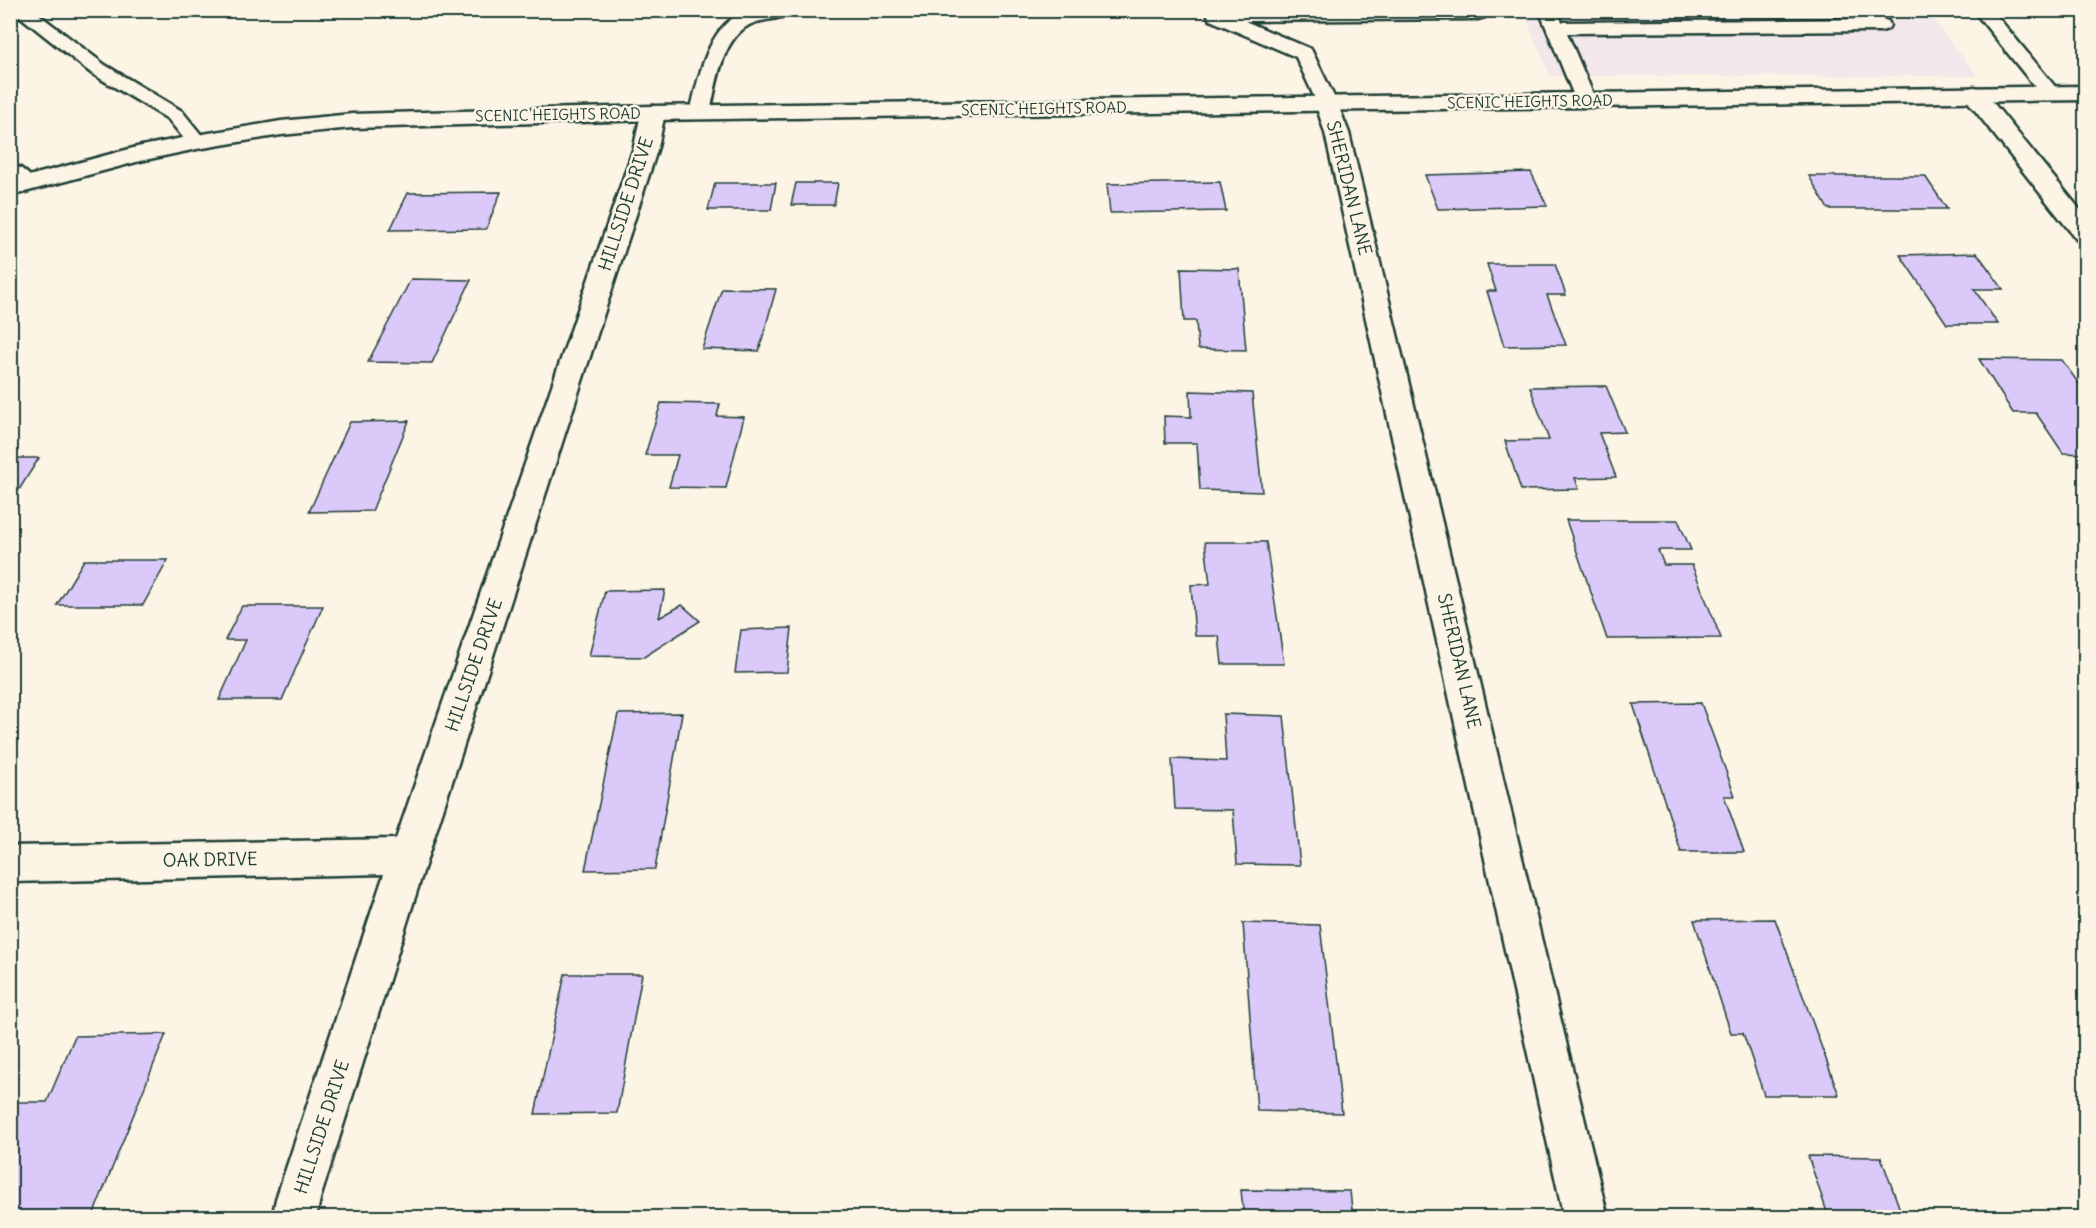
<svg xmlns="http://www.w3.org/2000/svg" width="2096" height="1228" viewBox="0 0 2096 1228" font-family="Delius,sans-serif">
  <rect width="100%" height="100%" fill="#fcf5e5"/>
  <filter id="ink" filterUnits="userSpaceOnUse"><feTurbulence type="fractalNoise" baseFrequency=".0167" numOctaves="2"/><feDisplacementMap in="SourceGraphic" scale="12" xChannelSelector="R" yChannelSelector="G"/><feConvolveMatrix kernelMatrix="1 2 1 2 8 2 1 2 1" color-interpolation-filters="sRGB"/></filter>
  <g filter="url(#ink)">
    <!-- built -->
    <path fill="#f2e8eb" d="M1523,11h403l52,65h-428z"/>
    <!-- building -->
    <g fill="#dbc9fa" stroke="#1f3d34" stroke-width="1.5">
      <path d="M1531,172l16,34 -109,3 -13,-34z"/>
      <path d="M1809,176h116l22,33h-119z"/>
      <path d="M1220,182l6,29 -116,2 -3,-29z"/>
      <path d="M715,183h61l-5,27h-63z"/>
      <path d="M796,183h42l-4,22h-43z"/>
      <path d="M501,192l-15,37 -96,1 18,-37z"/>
      <path d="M1977,253l26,36h-29l24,35h-51l-47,-69z"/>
      <path d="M1487,264h68l11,31h-19l19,50 -62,1 -17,-55h9z"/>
      <path d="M1181,268l58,1 7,81 -48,-1 -2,-28h-12z"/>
      <path d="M411,279l60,1 -39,83 -64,-1z"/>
      <path d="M722,288l54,1 -17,62 -57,-2z"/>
      <path d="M1979,359l83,1 24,34v60l-23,-1 -27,-40h-23z"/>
      <path d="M1606,386l19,46 -26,1 17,44 -41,1 4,11 -58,1 -16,-49 44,-1 -19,-53z"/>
      <path d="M1190,391l62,2 10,99 -62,-2 -3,-47h-32l-1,-27 27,1z"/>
      <path d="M661,403l59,1 -3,12 27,1 -18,71 -57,-1 9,-32h-33z"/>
      <path d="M409,421l-37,90 -63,1 41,-90z"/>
      <path d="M10,458h29l-27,43h-2z"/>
      <path d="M1566,520h112l13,30h-33l6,15h28l29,73 -114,1z"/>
      <path d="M1205,542h61l18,122h-62l-3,-28h-24l-4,-51 19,-1z"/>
      <path d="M84,560h84l-25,45h-86z"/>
      <path d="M665,590l-6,28 23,-13 18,16 -56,36 -55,-1 16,-65z"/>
      <path d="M242,606h81l-41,94h-63l27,-60h-21z"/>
      <path d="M792,628l-5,44 -52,1 6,-43z"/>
      <path d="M1701,703l34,93h-11l20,56h-63l-48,-148z"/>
      <path d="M682,713l-27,156 -70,1 33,-156z"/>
      <path d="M1223,714l61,2 16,149 -63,-1 -4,-54 -58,-1 -3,-50 54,2z"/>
      <path d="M1775,919l64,176h-75l-21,-62h-12l-37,-113z"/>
      <path d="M1243,923l77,2 22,188 -85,-2z"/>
      <path d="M565,974h77l-25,139 -82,1z"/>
      <path d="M166,1034l-74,184h-82v-116h37l28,-66z"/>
      <path d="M1808,1156l73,1 22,61h-74z"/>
      <path d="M1241,1190l109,1 3,27h-109z"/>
    </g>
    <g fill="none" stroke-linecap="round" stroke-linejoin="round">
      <defs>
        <g id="lane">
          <path d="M12,10h21l72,55 77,46 25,31 -3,4 -7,2 -7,-2 -22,-27 -77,-46z"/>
          <path d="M761,10h20l2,3 -2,4c-10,3 -23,3 -32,8 -28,15 -33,61 -39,88l-3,4h-14l-3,-4c7,-29 17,-83 47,-97 7,-3 16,-4 24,-6z"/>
          <path d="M1217,10h269l1,3 -2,4 -7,2 -233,2 66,28 27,56 -3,4h-14l-3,-4 -22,-48 -86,-37 -2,-4 2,-4z"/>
          <path d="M1539,10h18l5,12 319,-3 7,2 2,4 -2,4 -7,2 -314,2 29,68 -3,4h-14l-3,-4z"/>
          <path d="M1973,10h19l65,79 3,4 -3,4h-14z"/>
          <path d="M10,164c11,2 20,11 26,20l-3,5c-11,2 -15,0 -23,-7z"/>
        </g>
        <g id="street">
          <path d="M1974,87l8,2 104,128v25l-9,-2 -111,-141 -3,-5 3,-5z"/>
          <path d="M1328,98l8,2 13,33 259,1085h-44l-239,-1085 -9,-28 4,-5z"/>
          <path d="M653,106l8,2 4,5 -7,34 -230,709 -108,343 -4,19h-44l4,-19 108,-325 -374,8v-36l386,-7 238,-692 7,-34 4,-5z"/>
        </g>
        <path id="secondary" d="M2086,86v14l-1433,20 -301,8 -71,7 -84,14 -57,12 -130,35v-15l127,-34 60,-12 84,-14 71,-7 301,-8z"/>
      </defs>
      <!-- lane casing -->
      <use href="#lane" stroke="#1f3d34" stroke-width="5"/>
      <!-- street casing -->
      <use href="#street" stroke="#1f3d34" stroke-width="5"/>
      <!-- secondary casing -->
      <use href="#secondary" stroke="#1f3d34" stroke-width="5"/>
      <!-- lane -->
      <use href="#lane" fill="#fcf5e5" fill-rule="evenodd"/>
      <!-- street -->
      <use href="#street" fill="#fcf5e5" fill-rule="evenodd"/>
      <!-- secondary -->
      <use href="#secondary" fill="#fcf5e5" fill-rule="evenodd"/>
    </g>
  </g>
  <g text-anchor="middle" stroke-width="5" stroke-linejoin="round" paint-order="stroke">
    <!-- far-street labels -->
    <g font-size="15" fill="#1f3d34" stroke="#fcf5e5">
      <text transform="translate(1530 102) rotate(-1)" y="5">SCENIC HEIGHTS ROAD</text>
      <text transform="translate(1044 109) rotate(-1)" y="5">SCENIC HEIGHTS ROAD</text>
      <text transform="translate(558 115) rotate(-1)" y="5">SCENIC HEIGHTS ROAD</text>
    </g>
    <!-- street labels -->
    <g font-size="18" fill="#1f3d34" stroke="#fcf5e5">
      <text transform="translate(1349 188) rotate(76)" y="6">SHERIDAN LANE</text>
      <text transform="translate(626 204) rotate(-72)" y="6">HILLSIDE DRIVE</text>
      <text transform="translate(1459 661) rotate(77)" y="6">SHERIDAN LANE</text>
      <text transform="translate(474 665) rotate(-71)" y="6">HILLSIDE DRIVE</text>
      <text transform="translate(210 860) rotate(-1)" y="6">OAK DRIVE</text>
      <text transform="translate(322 1127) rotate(-72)" y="6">HILLSIDE DRIVE</text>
    </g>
  </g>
  <!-- margin -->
  <rect width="2096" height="1228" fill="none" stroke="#fcf5e5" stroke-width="36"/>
  <rect x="18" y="18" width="2060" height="1192" fill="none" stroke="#1f3d34" stroke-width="2" filter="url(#ink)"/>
</svg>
